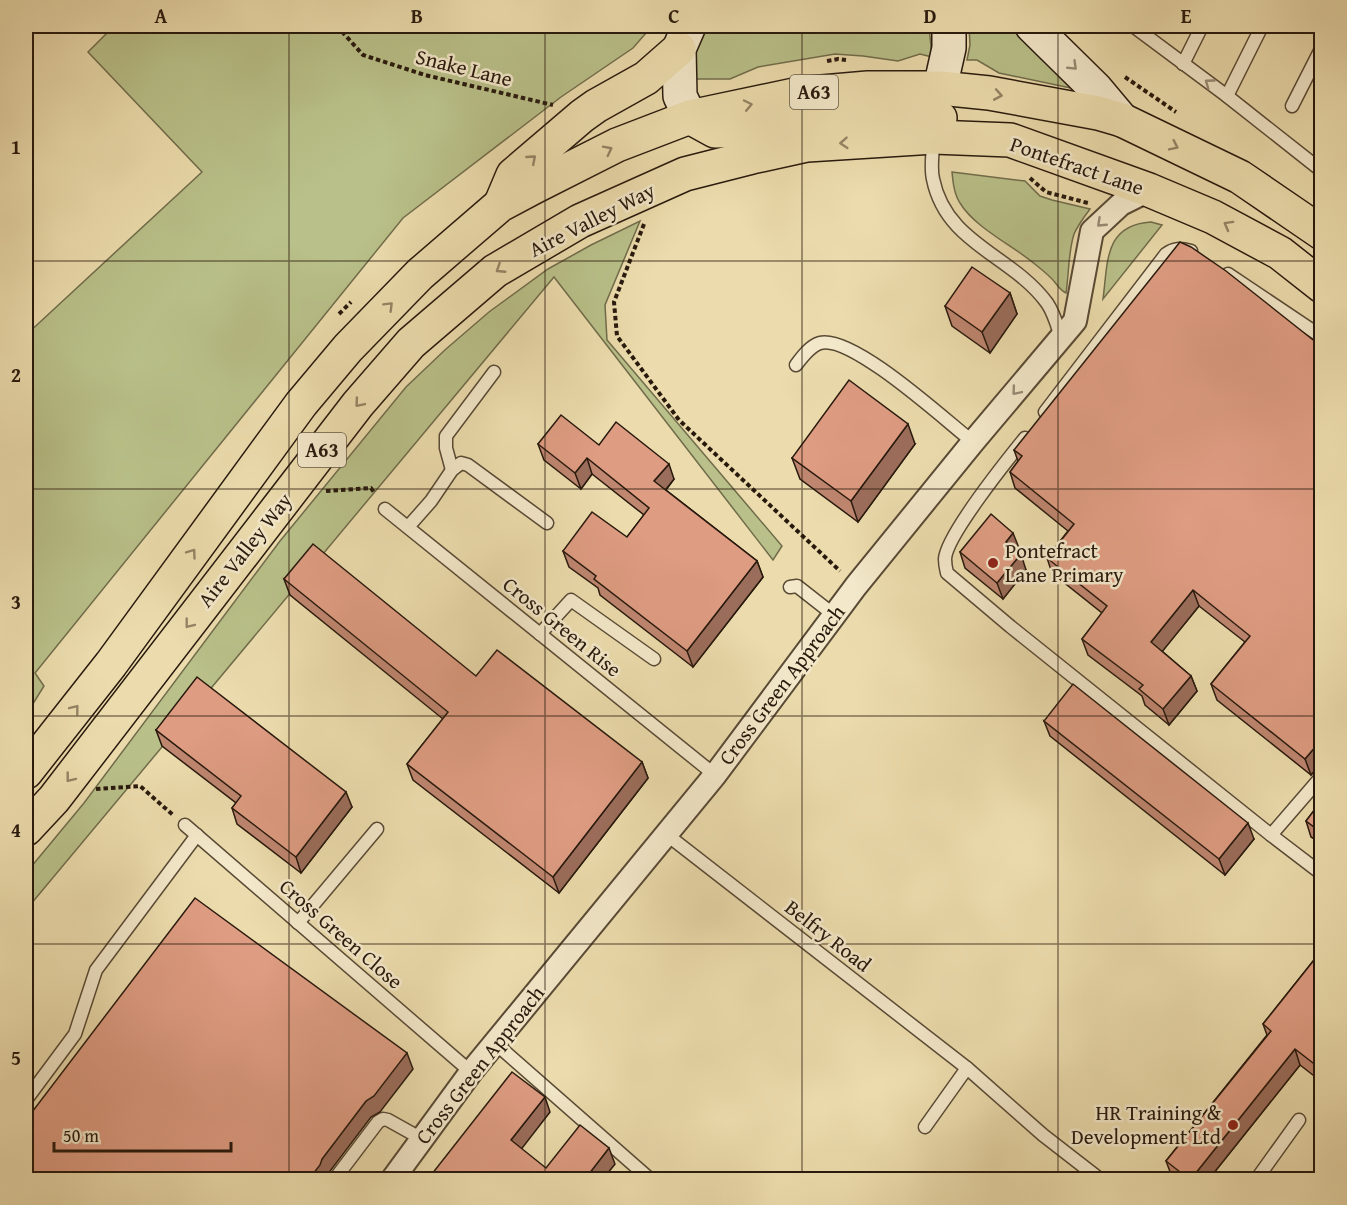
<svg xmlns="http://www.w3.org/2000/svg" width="1347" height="1205" viewBox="0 0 1347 1205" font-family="'Gentium Book Plus',serif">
  <rect width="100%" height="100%" fill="#ecdcad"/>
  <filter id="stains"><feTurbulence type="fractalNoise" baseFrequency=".00333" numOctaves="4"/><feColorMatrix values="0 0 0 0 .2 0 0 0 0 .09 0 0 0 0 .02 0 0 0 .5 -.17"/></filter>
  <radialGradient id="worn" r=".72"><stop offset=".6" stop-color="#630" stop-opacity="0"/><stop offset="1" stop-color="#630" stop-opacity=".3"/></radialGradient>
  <!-- green -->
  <g fill="#b9c089" stroke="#706c4b" stroke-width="1.5">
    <path d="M114,26h536l-4,7 -13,15 -72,49 -158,121 -368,455 9,13 -18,29v-380l176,-163 -114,-120z"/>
    <path d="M704,26h225l3,31 -12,-3 -22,7 -35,-5 -28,-2 -77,13 -28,12h-32l-6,2 3,-36z"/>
    <path d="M969,26h42l69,64 -81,-17 -22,-13h-10l3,-15z"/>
    <path d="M952,172l73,9 15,15 12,4 38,9c-6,8 -12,16 -16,25 -6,19 -5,40 -8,59 -7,-3 -10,-11 -16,-16 -4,-4 -9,-8 -14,-12 -22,-19 -61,-37 -76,-62 -6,-9 -7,-21 -8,-31z"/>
    <path d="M640,221l-35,84 2,35 175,206 -9,14 -219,-283 -528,633v-37l58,-70 196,-262 126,-154 40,-38 43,-37 59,-43 43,-24z"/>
    <path d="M1151,222l11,3 -59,74c5,-37 1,-74 48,-77z"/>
  </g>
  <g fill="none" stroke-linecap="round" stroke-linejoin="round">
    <defs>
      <g id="lane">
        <path d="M1133,26l94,70 35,-70"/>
        <path d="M1183,64l19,-38"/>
        <path d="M1227,96l95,75"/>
        <path d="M1292,106l30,-59"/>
        <path d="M934,137c-1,13 -4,29 -1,42 13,65 79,76 114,124 7,10 10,22 14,34"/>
        <path d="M1228,274l94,63"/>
        <path d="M796,365c6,-8 14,-19 24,-22 32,-9 126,78 153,99"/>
        <path d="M1045,412l121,-158c8,-6 14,-6 25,-3"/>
        <path d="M1025,438c-17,21 -79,98 -80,121 0,5 1,10 2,14l64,54 260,208 51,39"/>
        <path d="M452,470l-6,-22v-12l48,-64"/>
        <path d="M385,509l330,266"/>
        <path d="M408,527l23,-26 21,-31 9,-7 7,2 79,58"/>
        <path d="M790,587l7,-1 37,29"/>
        <path d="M540,634l31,-34 83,59"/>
        <path d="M185,825l286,247"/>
        <path d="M666,834l301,234 76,67 58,45"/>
        <path d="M1271,835l51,-59"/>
        <path d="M298,923l79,-94"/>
        <path d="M495,1043l156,137"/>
        <path d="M26,1100l49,-66 21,-64 101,-135"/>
        <path d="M925,1127l42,-59"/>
        <path d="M334,1180l44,-58 5,-3 5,1 34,19"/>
        <path d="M1256,1180l43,-60"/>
      </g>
      <path id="street" d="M392,1180l79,-108 244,-297 141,-189 117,-144 102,-121 17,-90 29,-27 28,-14"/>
      <g id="secondary">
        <path d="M689,26l-10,23 1,47 10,21"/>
        <path d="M1032,26l64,63 26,31"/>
        <path d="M940,88l9,-40v-22"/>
      </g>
      <g id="highway">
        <path d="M695,120l20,11 28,-1 91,-13 56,-2 50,3"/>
        <path d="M502,201l11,-26 69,-59 14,-10 50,-28 33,-29"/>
        <path d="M26,772l85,-108 190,-260 47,-56 72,-74 80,-69 34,-18 83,-42 73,-28 109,-23 69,-6h72l49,5 109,20 24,7 118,57 82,56"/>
        <path d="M26,829l28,-30 304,-395 53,-61 84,-72 85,-50 105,-47 67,-17 55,-12 127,-8 76,3 139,50 64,27 67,36 42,33"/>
      </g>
    </defs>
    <!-- lane casing -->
    <use href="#lane" stroke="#594a35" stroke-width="15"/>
    <!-- street casing -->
    <use href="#street" stroke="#594a35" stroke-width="26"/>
    <!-- secondary casing -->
    <use href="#secondary" stroke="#28190d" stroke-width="36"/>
    <!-- highway casing -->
    <use href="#highway" stroke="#28190d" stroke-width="36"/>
    <!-- path -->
    <g stroke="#28190d" stroke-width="4" stroke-dasharray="4.5 3" stroke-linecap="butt">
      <path d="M337,26l26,29 62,20 128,30"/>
      <path d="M827,61l11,-2 8,1"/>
      <path d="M1125,77l51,35"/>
      <path d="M1030,178l16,14 42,11"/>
      <path d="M644,224l-30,78 3,34 62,84 161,151"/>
      <path d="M339,314l12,-12"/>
      <path d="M326,491l45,-3 4,6"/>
      <path d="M96,789l44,-3 33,29"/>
    </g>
    <!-- lane -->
    <use href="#lane" stroke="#f3e8ca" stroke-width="12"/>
    <!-- street -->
    <use href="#street" stroke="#f3e8ca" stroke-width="22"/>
    <!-- secondary -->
    <use href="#secondary" stroke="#f3e8ca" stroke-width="33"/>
    <!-- highway -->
    <use href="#highway" stroke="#ecdcad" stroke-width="33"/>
  </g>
  <!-- wall -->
  <g fill="#bf8670" stroke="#28190d" stroke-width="1.5">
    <path d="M1010,293l7,21 -27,39 -38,-27 -7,-20z"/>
    <path d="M1322,347v415l-11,13 -94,-75 -6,-16 34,-42 -46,-36 -37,45 29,25 6,15 -28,34 -24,-20 -3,-9 -54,-41 -6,-16 20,-26 -50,-40 -5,-15 21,-27 -53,-43 -5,-16 8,-11 -4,-11z"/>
    <path d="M538,444l61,1 75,34 -8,11 91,71 6,16 -70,90 -93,-72 -2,-7 -29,-21 -6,-16 64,-14 17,-22 -52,-41 -11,15 -37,-29z"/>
    <path d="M915,444l-57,78 -58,-43 -8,-21z"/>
    <path d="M1019,548l-2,3 9,19 -23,29 -38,-31 -5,-16z"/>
    <path d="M284,579l192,97 166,86 6,16 -89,115 -146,-113 -6,-16 36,-45 -153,-124z"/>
    <path d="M1044,721l210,118 -29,36 -175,-139z"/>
    <path d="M156,730l196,77 -51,66 -64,-49 -5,-16 4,-5 -74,-57z"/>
    <path d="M1322,800v44l-11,-7 -5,-16z"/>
    <path d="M1322,950v132l-22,-17 -91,114h-34l-3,-2 -6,-16 101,-126 -4,-11z"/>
  </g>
  <!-- shaded-wall -->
  <g fill="#9b6d5b" stroke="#28190d" stroke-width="1.5">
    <path d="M1010,293l7,21 -27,39 -8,-21z"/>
    <path d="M908,424l7,20 -57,78 -7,-21z"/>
    <path d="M587,458l5,16 -11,15 -6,-16z"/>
    <path d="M669,464l5,15 -14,18 -6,-16z"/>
    <path d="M1013,533l6,15 -8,10 -5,-16z"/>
    <path d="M1021,554l5,16 -23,29 -6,-16z"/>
    <path d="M757,561l6,16 -70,90 -6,-16z"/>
    <path d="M1193,590l6,16 -42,52 -6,-16z"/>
    <path d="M1191,676l6,15 -28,34 -6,-16z"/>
    <path d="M1322,739v23l-11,13 -6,-16z"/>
    <path d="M642,762l6,16 -89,115 -6,-16z"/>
    <path d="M346,792l6,15 -51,66 -5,-16z"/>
    <path d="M1248,823l6,16 -29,36 -6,-16z"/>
    <path d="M1295,1049l5,16 -91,114h-18z"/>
    <path d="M407,1053l6,16 -33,43 -9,5 -44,58 -1,4h-17l13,-20 44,-58z"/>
    <path d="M545,1097l5,15 -34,44 -5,-16z"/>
    <path d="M609,1148l6,16 -12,15h-18z"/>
  </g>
  <!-- building -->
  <g fill="#de9c82" stroke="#28190d" stroke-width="1.5">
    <path d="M1180,242l11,5 35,24 96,76v392l-17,20 -94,-75 39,-48 -57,-46 -42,52 40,34 -28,33 -24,-20 4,-4 -61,-46 25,-33 -60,-48 27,-34 -64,-52 12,-16 -8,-6z"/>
    <path d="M972,267l38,26 -28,39 -37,-26z"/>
    <path d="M849,380l59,44 -57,77 -59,-43z"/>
    <path d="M561,415l38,30 17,-23 53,42 -15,17 103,80 -70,90 -93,-72 2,-3 -33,-25 29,-39 35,25 22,-29 -62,-50 -12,15 -37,-29z"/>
    <path d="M991,514l22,19 -7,9 15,12 -24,29 -37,-31z"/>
    <path d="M313,544l163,132 21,-26 145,112 -89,115 -146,-113 41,-52 -164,-133z"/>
    <path d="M197,677l149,115 -50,65 -64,-49 9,-12 -85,-66z"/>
    <path d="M1073,684l175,139 -29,36 -175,-138z"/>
    <path d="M1322,800v33l-16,-12z"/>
    <path d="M195,898l212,155 -33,43 -8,5 -44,58 -2,6 -11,14h-283v-59z"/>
    <path d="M1322,950v120l-27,-21 -104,130h-2l-23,-18 105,-130 -8,-7z"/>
    <path d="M512,1072l33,25 -34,43 35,28 34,-43 29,23 -24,31h-157z"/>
  </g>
  <!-- one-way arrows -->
  <defs><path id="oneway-chevron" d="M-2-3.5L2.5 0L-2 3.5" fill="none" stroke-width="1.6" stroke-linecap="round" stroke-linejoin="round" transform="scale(1.5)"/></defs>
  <g stroke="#988b75">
    <use href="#oneway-chevron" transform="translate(1073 66) rotate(44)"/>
    <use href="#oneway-chevron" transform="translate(1209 83) rotate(-144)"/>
    <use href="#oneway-chevron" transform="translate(1101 223) rotate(137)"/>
    <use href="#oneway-chevron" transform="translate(1016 391) rotate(130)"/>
  </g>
  <g stroke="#948465">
    <use href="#oneway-chevron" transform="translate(998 95) rotate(10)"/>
    <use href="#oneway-chevron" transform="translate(748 105) rotate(-12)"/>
    <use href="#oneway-chevron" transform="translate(844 143) rotate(176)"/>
    <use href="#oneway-chevron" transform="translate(1174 146) rotate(26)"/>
    <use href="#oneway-chevron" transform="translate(608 150) rotate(-27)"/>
    <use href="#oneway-chevron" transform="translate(532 159) rotate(-41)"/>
    <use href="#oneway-chevron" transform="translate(1228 225) rotate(-151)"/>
    <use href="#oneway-chevron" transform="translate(500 269) rotate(147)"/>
    <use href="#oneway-chevron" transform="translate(389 306) rotate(-45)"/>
    <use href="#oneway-chevron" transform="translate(359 403) rotate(130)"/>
    <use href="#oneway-chevron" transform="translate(192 553) rotate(-54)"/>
    <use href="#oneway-chevron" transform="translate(189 624) rotate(128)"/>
    <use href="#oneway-chevron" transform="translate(75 709) rotate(-52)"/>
    <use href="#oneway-chevron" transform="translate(70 778) rotate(128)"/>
  </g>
  <!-- grid -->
  <path fill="none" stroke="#28190d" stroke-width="1.5" stroke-opacity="0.55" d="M289,26v1154M545,26v1154M802,26v1154M1058,26v1154M26,261h1296M26,489h1296M26,716h1296M26,944h1296"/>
  <!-- markers -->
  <g fill="#8f2418" stroke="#f3e8ca" stroke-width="2">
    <circle cx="993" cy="563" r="6"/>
    <circle cx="1233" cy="1125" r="6"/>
  </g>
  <g text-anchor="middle" stroke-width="5" stroke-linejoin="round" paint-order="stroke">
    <!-- shield labels -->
    <g fill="#f3e8ca" stroke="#655746" stroke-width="1.5">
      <rect x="790" y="75" width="48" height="34" rx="4.5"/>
      <rect x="298" y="433" width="48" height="34" rx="4.5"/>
    </g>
    <g font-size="20" font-weight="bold" fill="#28190d">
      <text x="814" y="99">A63</text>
      <text x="322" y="457">A63</text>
    </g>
    <!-- street labels -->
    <g font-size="21" fill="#28190d" stroke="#f3e8ca">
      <text transform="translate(464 68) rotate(14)" y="7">Snake Lane</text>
      <text transform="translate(1077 166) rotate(19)" y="7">Pontefract Lane</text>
      <text transform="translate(592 220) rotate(-27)" y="7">Aire Valley Way</text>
      <text transform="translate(245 550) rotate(-52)" y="7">Aire Valley Way</text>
      <text transform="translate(562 627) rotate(39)" y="7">Cross Green Rise</text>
      <text transform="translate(782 685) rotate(-53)" y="7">Cross Green Approach</text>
      <text transform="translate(341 934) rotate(41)" y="7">Cross Green Close</text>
      <text transform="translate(828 936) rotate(38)" y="7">Belfry Road</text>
      <text transform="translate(480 1065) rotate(-52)" y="7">Cross Green Approach</text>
    </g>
    <!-- poi labels -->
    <g font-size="21" fill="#28190d" stroke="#f3e8ca" text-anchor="start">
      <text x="1005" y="558">Pontefract<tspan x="1005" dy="24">Lane Primary</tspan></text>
      <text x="1221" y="1120" text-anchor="end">HR Training &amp;<tspan x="1221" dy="24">Development Ltd</tspan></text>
    </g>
  </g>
  <!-- margin -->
  <rect width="1347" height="1205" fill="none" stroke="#ecdcad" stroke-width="66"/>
  <!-- scale -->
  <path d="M54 1142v9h177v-9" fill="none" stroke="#28190d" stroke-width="3"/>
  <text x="63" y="1142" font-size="18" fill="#28190d" stroke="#f3e8ca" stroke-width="4.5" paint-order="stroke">50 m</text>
  <rect x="33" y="33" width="1281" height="1139" fill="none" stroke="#28190d" stroke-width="2"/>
  <g font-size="20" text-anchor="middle" font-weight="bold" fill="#28190d">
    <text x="161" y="23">A</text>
    <text x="417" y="23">B</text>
    <text x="674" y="23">C</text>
    <text x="930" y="23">D</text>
    <text x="1186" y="23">E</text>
    <text x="16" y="154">1</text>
    <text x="16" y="382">2</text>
    <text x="16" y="609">3</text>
    <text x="16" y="837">4</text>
    <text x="16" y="1065">5</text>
  </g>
  <rect width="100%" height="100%" filter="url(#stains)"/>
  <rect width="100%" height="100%" fill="url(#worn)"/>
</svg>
